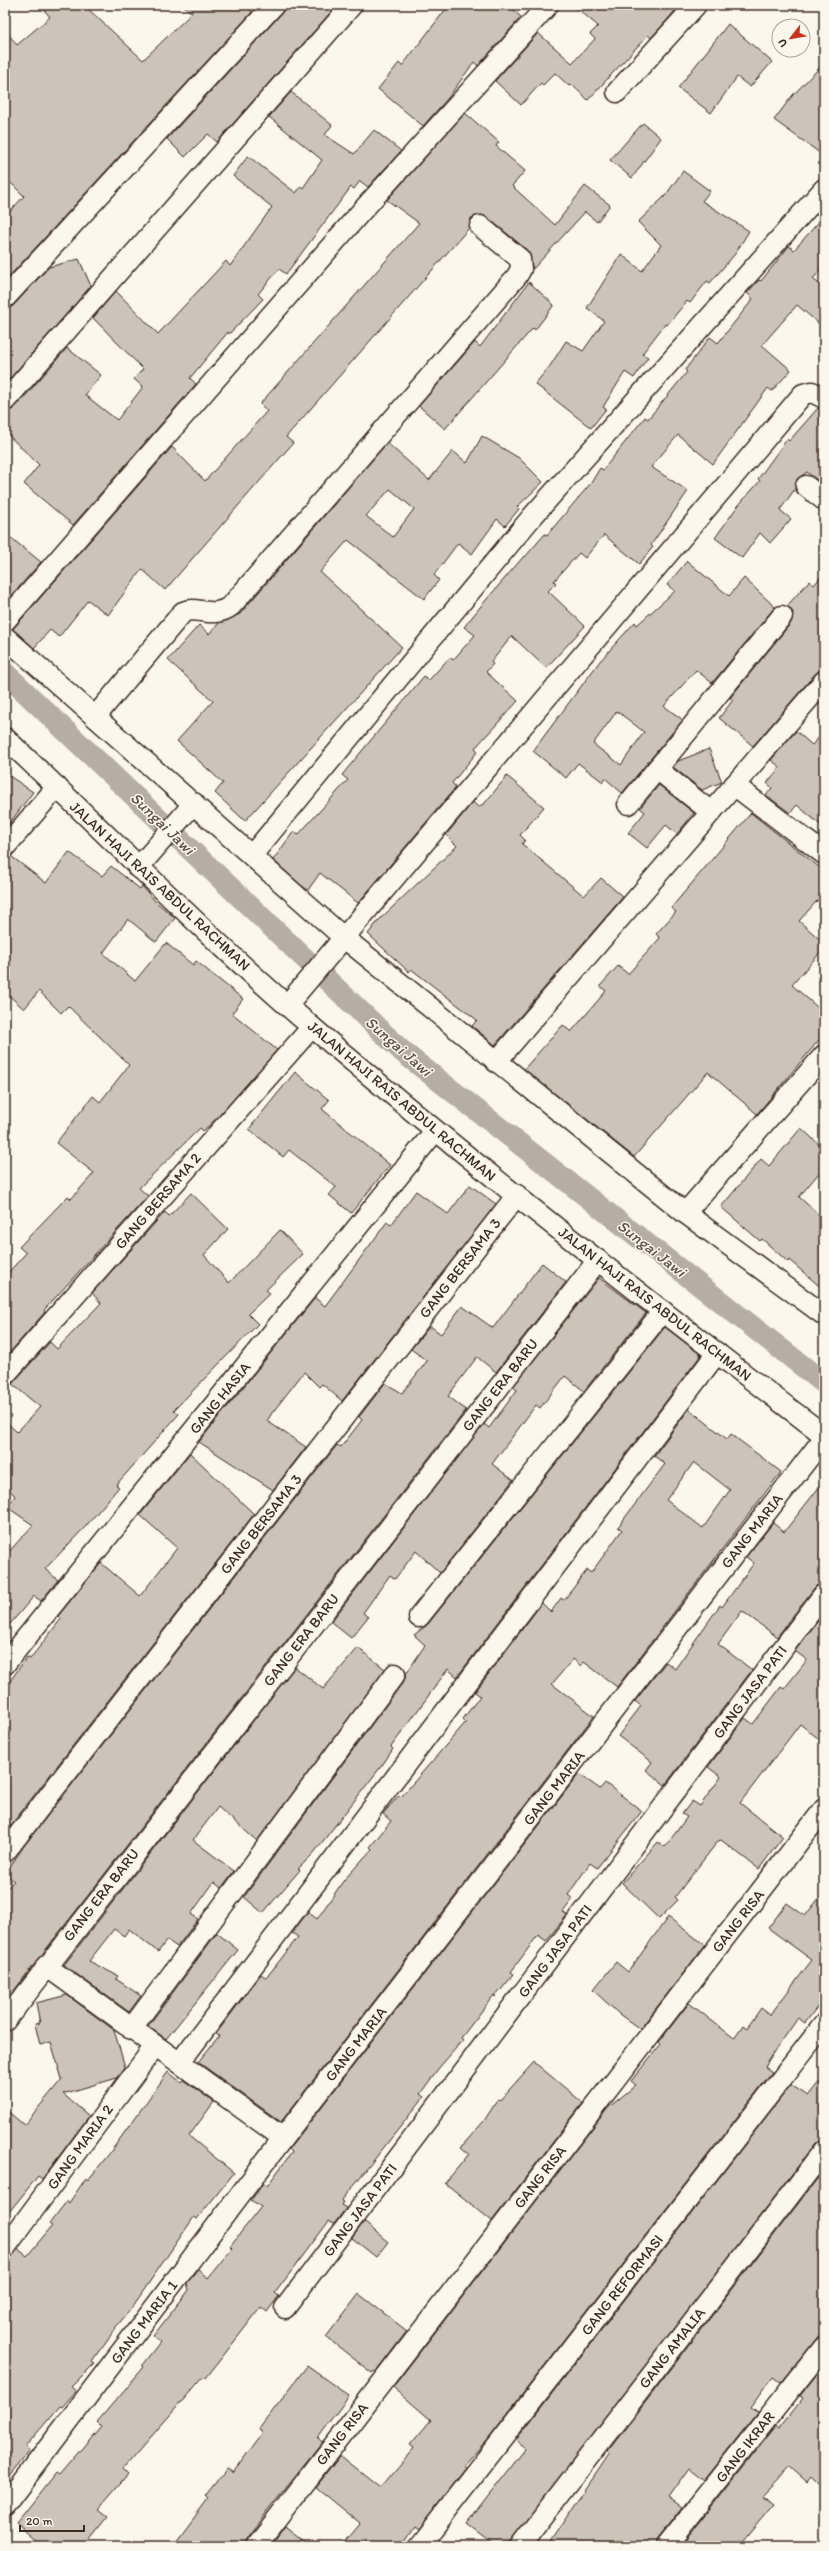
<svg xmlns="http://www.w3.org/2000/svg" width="829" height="2551" viewBox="0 0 829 2551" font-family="Itim,sans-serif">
  <rect width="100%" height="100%" fill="#fbf7ec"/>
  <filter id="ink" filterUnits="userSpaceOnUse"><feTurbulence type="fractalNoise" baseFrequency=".025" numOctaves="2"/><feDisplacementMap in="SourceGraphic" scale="8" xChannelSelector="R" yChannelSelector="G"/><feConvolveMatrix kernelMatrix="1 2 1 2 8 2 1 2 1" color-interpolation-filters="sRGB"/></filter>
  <g filter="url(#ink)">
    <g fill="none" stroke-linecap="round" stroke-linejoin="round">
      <!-- canal -->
      <path stroke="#b6aea2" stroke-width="22" d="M5,673l399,380 420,330"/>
    </g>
    <!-- building -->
    <g fill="#ccc4b9" stroke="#3b2a1e" fill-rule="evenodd">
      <path d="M40,5h44l59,55 49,-47 -9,-8h62l7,7 -247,269v-64l19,-21 -19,-19v-147l12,15 33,-28z"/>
      <path d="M285,5h52l-120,137 -9,-8 -23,23 -18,-18 115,-126z"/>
      <path d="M449,5h59l13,12 -43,49 -4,-4 -26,36 -25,28 -45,-37 21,-26 3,3z"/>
      <path d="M573,5h95l7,6 -24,27 -3,-3 -60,65 -17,-16 -2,2 -14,-13 -12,12 -2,-2 -20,22 -26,-24 43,-48 34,30 23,-24 -5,-5 8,-8z"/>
      <path d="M728,24l44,38 -22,25 -13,-10 -26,36 -33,-25z"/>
      <path d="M824,63v93l-50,-36 18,-24z"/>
      <path d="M291,92l41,33 -7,10 29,19 20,-24 27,21 -33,36 -8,-6 -6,8 -3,-2 -65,87 -7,-5 -21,25 5,5 -34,35 -1,-2 -38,46 6,6 -123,141 -49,-41 15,-19 -34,-33v-20l9,-3 53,-61 34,27 -16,20 32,25 26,-33 -9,-8 9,-10 -50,-51 23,-27 42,43 68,-73 4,5 42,-59 -39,-31 15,-20 48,37 5,-7 2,2 19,-28 -53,-43z"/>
      <path d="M465,113l34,29 -3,4 29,25 -13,15 43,39 30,-39 25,19 -13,17 -12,-10 -52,57 -6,-19 -40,-33 -5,-2 -11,3 -2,10 -183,209 7,6 -128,147 -23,-21 -34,46 -20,-15 -29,37 -9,-7 -16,18 -21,-19 159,-182 33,34 62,-70 -7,-7 159,-181 -32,-23z"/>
      <path d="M643,123l18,15 -29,40 -22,-18z"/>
      <path d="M683,171l27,20 -8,10 47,30 -14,23 -25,29 -3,-2 -17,22 -3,-2 -20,24 -2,-1 -23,30 6,3 -14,21 -9,-6 -22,35 3,2 -15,19 -56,-44 15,-18 16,-25 17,10 21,-30 -17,-13 34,-54 21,17 19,-26 -23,-23 27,-26z"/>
      <path d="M824,216v50l-11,13 11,9v40l-27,-23 -35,40 29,25 -19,21 -4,-3 -55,76 -35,-29 -27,32 37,24 -37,54 2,2 -14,17 -35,-29 -19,23 -6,-5 -25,28 2,2 -8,8 37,35 -39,42 -34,-32 -21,26 2,2 -7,8 32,29 -43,47 3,3 -26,32 4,4 -98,116 -38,-30 -12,17 -6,-4 -29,-26 21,-29 4,4 50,-55 -6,-5 82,-99 5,4 21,-23 3,3 22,-25 -11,-8 17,-21 43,-50 1,1 20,-23 2,1 44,-52 9,-15 3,2 42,-53 3,2 39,-47 -2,-2 25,-33 8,6 35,-44 -6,-6 12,-13 2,1 28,-35 5,4z"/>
      <path d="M79,259l12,27 -86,98v-75l8,-3 36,-39z"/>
      <path d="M529,282l25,23 -19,25 -2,-2 -88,101 -26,-23 56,-64 5,5z"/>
      <path d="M818,408l6,1v76l-17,-13 -10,7 -2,10 -15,21 11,9 -21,24 -10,-10 -18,25 -27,-20 22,-31 23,-26 -2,-2 29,-40 2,2z"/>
      <path d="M482,436l37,22 24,24 -26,25 2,2 -14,17 -8,-7 -25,35 -14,-11 -24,32 5,5 -15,19 -76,-59 -28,32 82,75 -157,174 -30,-28 8,-10 -46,-42 36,-40 -45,-41 31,-35 10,9 10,-11 21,-9 147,-171 42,37 24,-29 14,12zM390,489l24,20 -21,28 -27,-21z"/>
      <path d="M5,533l36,29 -35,40 -1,-1z"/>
      <path d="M687,561l42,35 15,-18 31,29 -63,76 -16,-13 -32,36 19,14 -61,73 -17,-15 -2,4 -25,-19 -12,15 -33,-27 67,-90 35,-39 2,3 38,-34 -8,-6zM617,711l27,21 -23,33 -28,-21z"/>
      <path d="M824,573v97l-9,4 -62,72 -34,-28 14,-18 -3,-2 61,-75 2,-11 -6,-6 22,-25 5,4z"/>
      <path d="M796,731l16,14 12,-13v96l-27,-23 -7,8 -24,-18 6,-7 -5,-5 13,-16 -9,-7z"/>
      <path d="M709,749l13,33 -20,8 -29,-23 5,-6z"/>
      <path d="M5,773l28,19 -28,37z"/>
      <path d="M507,776l37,31 -24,28 5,5 -3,4 62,52 17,-18 22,19 -128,148 -23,-19 5,-6 -66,-51 -2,3 -41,-38 11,-14 78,-74 -11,-11 27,-33 5,5 7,-4z"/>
      <path d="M659,785l35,28 -17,21 -11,-9 -19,23 -19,-15 17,-21 -5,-4z"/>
      <path d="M751,813l73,58v22l-25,28 25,22v5l-32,37 32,28v21l-67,80 -49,-42 -74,85 -110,-88 39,-44 8,7 35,-41 -6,-5 18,-20 10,8 32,-36 -4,-4 20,-22 -5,-4z"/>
      <path d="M69,852l33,24 9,-10 29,23 2,-3 13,15 20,17 -19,24 -28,-23 -25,34 32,28 31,-38 27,22 3,-4 47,38 -11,14 45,37 -58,66 -16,15 -3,-3 -61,60 9,8 -104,114 1,2 -40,46v-82l21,-23 -7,-6 49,-51 3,3 23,-26 -38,-30 37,-47 7,6 29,-37 -61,-59 -7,7 -22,-22 -15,18 -19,-17v-134l6,-2 35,27z"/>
      <path d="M295,1072l34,28 -7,9 68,56 -39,48 -22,-18 7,-8 -47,-37 -6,7 -34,-28z"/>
      <path d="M801,1128l23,21v18l-25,30 25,22v71l-35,-30 -1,2 -26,-23 -2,2 -39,-34 40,-48 8,7z"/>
      <path d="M470,1185l26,19 -154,197 -20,-17 -3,3 -15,-15 -32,41 -5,8 39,26 -33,43 -74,-48 116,-144 10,8 62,-84 4,3 25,-34 32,23z"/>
      <path d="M191,1193l37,36 -24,26 25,28 51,-53 23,24 -37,36 4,3 -22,21 10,10 -84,86 5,4 -63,71 3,2 -33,39 -41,43 13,11 -17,21 -7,-5 -29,34v-74l28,-31 -26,-18 8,-11 -10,-11v-64l12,11 23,-25 -28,-23 38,-42 7,7 44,-46 -9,-10 73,-81 4,4z"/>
      <path d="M542,1263l24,19 -70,90 -19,-15 -29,39 18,14 -461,592v-112l9,-9 -9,-7 19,-28 313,-401 4,2 21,-27 -3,-3 26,-34 17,10 25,-32 -16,-12 19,-23 11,8 21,-28 31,22z"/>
      <path d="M599,1278l47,35 -62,78 -19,-15 -25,32 -4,-3 -44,59 21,16 -73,93 -24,-22 -21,28 -5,-4 -27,38 5,4 -17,21 -20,-16 153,-198 5,4 28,-38 -4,-3z"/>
      <path d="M665,1327l36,28 -244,322 -9,-8 -57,78 2,2 -10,15 -70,90 -15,15 2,1 -37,43 -19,-16 160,-216 2,-7 19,-29 -11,-10 14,-11z"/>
      <path d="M689,1409l38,30 4,-5 50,38 -164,215 -33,-25 -3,4 -8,-7 -21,25 42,32 -313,406 -83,-60 21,-26 -3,-2 45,-60 5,4 32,-41 -6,-4 16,-21 9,7 27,-39 28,-31 -2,-2 21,-26 -8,-7 16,-19 2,2 65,-75 -3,-3 17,-23 -5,-4 67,-89 9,9 10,-14 3,2 23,-30 4,3 31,-43 -4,-3 47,-63 -11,-8zM694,1462l36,28 -27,38 -37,-28z"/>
      <path d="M190,1453l64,61 -247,316 -2,-1v-141l22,-31 3,2 31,-40 -3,-3 43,-53 39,33 37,-48 -37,-33z"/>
      <path d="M824,1481v102l-9,4 -38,50 -35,-26 -24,33 34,26 -87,115 -19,-15 6,-8 -34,-26 23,-30 -6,-5 31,-39 9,7 45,-64 2,2 32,-44 -8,-6 27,-34 11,9z"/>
      <path d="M824,1613v130l-24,-19 -60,79 43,34 -24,32 -38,-29 -3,1 -43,56 3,3 -19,19 -37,-36 36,-41 7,5 22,-30 -5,-3 10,-13 8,5 21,-29 -13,-10 37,-49 8,6 28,-37 3,2 23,-29 -12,-9z"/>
      <path d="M358,1648l27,21 -128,172 -39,-34 -25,33 41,31 -13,17 -7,-6 -23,32 7,5 -21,28 -10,-7 -9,12 -29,-23 -5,7 -10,-7 -25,32 29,15 -2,3 25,17 -12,16 -65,-47 231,-298 28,22z"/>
      <path d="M579,1774l21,15 5,-6 37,28 -45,57 -7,-5 -22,32 5,4 -10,13 4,3 -21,26 -8,-6 -27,37 3,2 -19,23 -1,-2 -33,43 2,2 -25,29 -18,25 4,3 -82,103 1,2 -2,3 5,3 -12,16 -5,-3 -54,72 4,3 -12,16 -6,-5 -55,71 -2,-2 -81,93 5,5 -31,36 10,8 -22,28h-43l-26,-23 40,-50 3,2 42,-49 -4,-4 47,-55 -2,-2 18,-23 -7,-6 36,-46 -2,-7 11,-13 10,8 24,-30 -2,-2 31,-39 -10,-7 7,-9 5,-8 4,3 25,-34 -3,-3z"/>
      <path d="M824,1892v106l-19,25 -7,-5 -21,30 -12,19 7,5 -285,368 -23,25 2,2 -47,61 -4,-3 -14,21h-60l19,-23 -44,-36 24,-31 40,32 34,-40 -4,-3 21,-25 -38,-33 215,-279 28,-23 -5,-4 30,-37 -2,-2 30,-39 45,35 9,-13 4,3 14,-20 9,7 42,-55 -44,-32 19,-25 18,13z"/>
      <path d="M668,1917l37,28 -65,84 -21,-15 -26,-24 23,-28 12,10z"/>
      <path d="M217,1933l21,17 -72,89 -18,-13z"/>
      <path d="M67,1995l47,35 11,37 -8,11 -54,16 26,22 -47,63 -4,-3 -33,41v-108l19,16 38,-46 -11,-37 -11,3 -5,-21 5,-1 -4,-20z"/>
      <path d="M534,2062l49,41 -91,118 -47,-38 24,-29 -8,-7 23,-26 14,-22 2,1z"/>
      <path d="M168,2072l13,10 2,-2 31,22 -25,34 45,37 -37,46 -3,-2 -63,92 -16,19 1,1 -24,33 2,2 -23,23 5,4 -14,16 -2,-1 -35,41 4,4 -24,30v-222l5,-1 8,-9 9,7 25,-30 -3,-2 18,-23 2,2 17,-25 2,2 21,-26z"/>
      <path d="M824,2076v64l-9,4 -308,402h-13l-28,-21 60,-77 -10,-8 275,-355 17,11z"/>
      <path d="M824,2170v159l-7,9 -36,45 -8,-6 -23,31 7,5 -53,67 -15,-12 -21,29 14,10 -25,32 -2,7h-108l63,-93 -2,-2z"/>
      <path d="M364,2222l24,20 -12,15 -24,-19z"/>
      <path d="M359,2294l48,37 -31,41 -2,-1 -2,2 -46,-36z"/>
      <path d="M824,2365v125l-13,-13 -4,5 -17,-15 -28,29 11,8 -35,42h-57l96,-121 3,2 23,-29 -3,-2z"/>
      <path d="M307,2366l42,30 -31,42 4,4 -56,70 -19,27 -2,7h-72l35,-47 -3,-3 22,-28 6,5 30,-41 -4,-3z"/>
      <path d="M285,2527l24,19h-38z"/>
    </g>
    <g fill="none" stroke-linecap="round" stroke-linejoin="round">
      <defs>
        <g id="minor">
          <path d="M617,92l79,-87"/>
          <path d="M5,298l269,-293"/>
          <path d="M5,401l347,-396"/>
          <path d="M806,486l18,14"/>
          <path d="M5,621l355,-408 188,-208"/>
          <path d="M5,637l338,300 342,276 139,102"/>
          <path d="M95,717l88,-105c15,-7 29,8 48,-6l286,-330 4,-7 -1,-10 -40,-33"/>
          <path d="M5,738c103,96 200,198 307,289 166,142 338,276 512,408"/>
          <path d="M734,785l90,69"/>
          <path d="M628,804l29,-35"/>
          <path d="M711,812l-54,-43 125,-153"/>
          <path d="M5,847l52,-60"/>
          <path d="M252,855l279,-337 293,-329"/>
          <path d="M138,868l56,-65"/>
          <path d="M287,1005l516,-611 9,-2 12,6"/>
          <path d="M496,1062l328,-381"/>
          <path d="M685,1213l139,-158"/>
          <path d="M5,1375l307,-348"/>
          <path d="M419,1617l244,-306"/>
          <path d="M5,1664l430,-533"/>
          <path d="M5,1852l512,-657"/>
          <path d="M46,1966l237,172"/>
          <path d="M5,2021l593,-761"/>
          <path d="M131,2029l264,-355"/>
          <path d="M180,2062l537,-709"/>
          <path d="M5,2248l150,-202"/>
          <path d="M285,2308l539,-714"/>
          <path d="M5,2505l278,-367 541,-700"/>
          <path d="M256,2546l568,-737"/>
          <path d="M419,2546l405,-522"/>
          <path d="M520,2546l304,-395"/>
          <path d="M666,2546l158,-199"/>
        </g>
      </defs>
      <!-- minor casing -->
      <use href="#minor" stroke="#3b2a1e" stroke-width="23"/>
      <!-- minor -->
      <use href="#minor" stroke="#fbf7ec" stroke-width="20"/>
    </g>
  </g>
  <g text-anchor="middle" stroke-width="3" stroke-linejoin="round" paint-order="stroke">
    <!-- street labels -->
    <g font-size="15" fill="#3b2a1e" stroke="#fbf7ec">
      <text transform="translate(160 886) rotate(43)" y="5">JALAN HAJI RAIS ABDUL RACHMAN</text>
      <text transform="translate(402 1101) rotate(40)" y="5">JALAN HAJI RAIS ABDUL RACHMAN</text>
      <text transform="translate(158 1201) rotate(-49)" y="5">GANG BERSAMA 2</text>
      <text transform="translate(460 1268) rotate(-52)" y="5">GANG BERSAMA 3</text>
      <text transform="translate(655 1304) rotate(38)" y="5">JALAN HAJI RAIS ABDUL RACHMAN</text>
      <text transform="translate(500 1385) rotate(-52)" y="5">GANG ERA BARU</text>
      <text transform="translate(220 1398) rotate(-51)" y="5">GANG HASIA</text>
      <text transform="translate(261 1524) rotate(-52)" y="5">GANG BERSAMA 3</text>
      <text transform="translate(752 1531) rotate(-52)" y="5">GANG MARIA</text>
      <text transform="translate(301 1640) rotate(-52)" y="5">GANG ERA BARU</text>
      <text transform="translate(750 1692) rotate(-53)" y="5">GANG JASA PATI</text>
      <text transform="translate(554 1788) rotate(-52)" y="5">GANG MARIA</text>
      <text transform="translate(101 1895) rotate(-52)" y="5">GANG ERA BARU</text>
      <text transform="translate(738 1921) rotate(-52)" y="5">GANG RISA</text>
      <text transform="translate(555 1951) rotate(-53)" y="5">GANG JASA PATI</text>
      <text transform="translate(356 2044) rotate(-52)" y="5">GANG MARIA</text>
      <text transform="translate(80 2147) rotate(-54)" y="5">GANG MARIA 2</text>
      <text transform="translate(540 2177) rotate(-52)" y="5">GANG RISA</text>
      <text transform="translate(360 2210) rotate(-53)" y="5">GANG JASA PATI</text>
      <text transform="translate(622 2285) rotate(-52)" y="5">GANG REFORMASI</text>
      <text transform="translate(144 2322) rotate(-53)" y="5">GANG MARIA 1</text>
      <text transform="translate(672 2348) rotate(-52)" y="5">GANG AMALIA</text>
      <text transform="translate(342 2434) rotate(-52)" y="5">GANG RISA</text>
      <text transform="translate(745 2447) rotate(-52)" y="5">GANG IKRAR</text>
    </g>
    <!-- water labels -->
    <g font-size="16" font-style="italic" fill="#605246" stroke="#fbf7ec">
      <text transform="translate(163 823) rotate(44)" y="6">Sungai Jawi</text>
      <text transform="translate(399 1046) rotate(41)" y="6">Sungai Jawi</text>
      <text transform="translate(652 1248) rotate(38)" y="6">Sungai Jawi</text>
    </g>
  </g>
  <!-- margin -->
  <rect width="829" height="2551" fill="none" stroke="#fbf7ec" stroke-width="20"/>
  <rect x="10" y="10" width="809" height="2531" fill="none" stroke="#3b2a1e" stroke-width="1.5" filter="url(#ink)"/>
  <!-- north arrow -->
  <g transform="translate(791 38) rotate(239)"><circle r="19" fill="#fbf7ec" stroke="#aea59a"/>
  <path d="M0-3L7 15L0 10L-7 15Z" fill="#c8321e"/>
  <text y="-6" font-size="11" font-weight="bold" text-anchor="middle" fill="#3b2a1e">U</text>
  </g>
  <!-- scale -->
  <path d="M20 2525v6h64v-6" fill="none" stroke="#3b2a1e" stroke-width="2"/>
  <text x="26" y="2525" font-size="12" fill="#3b2a1e" stroke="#fbf7ec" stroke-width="3" paint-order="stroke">20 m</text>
</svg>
